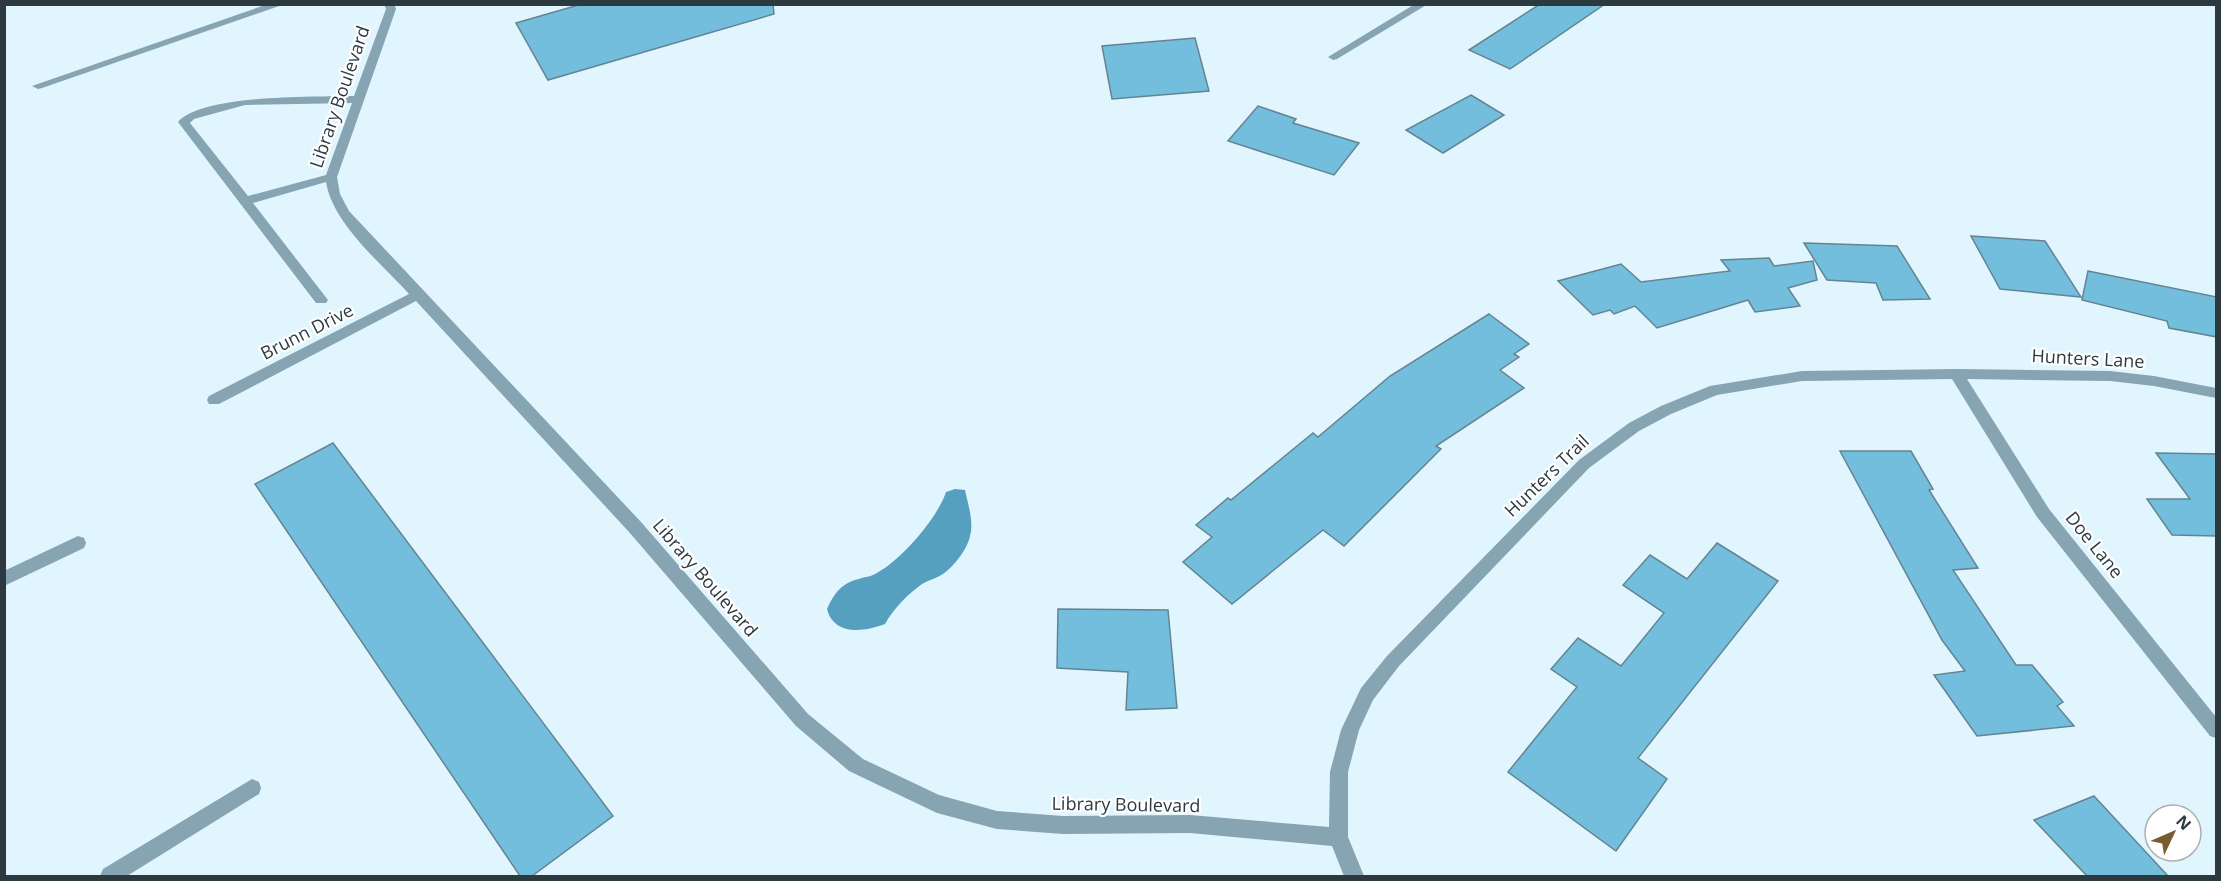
<svg xmlns="http://www.w3.org/2000/svg" width="2221" height="881" viewBox="0 0 2221 881" font-family="'Open Sans',sans-serif">
  <rect width="100%" height="100%" fill="#e0f5fe"/>
  <!-- water -->
  <path fill="#55a0be" d="M955,489l10,1c3,14 9,32 5,46 -3,14 -16,30 -27,38 -6,4 -14,6 -21,10 -14,10 -28,24 -37,40 -21,8 -51,12 -58,-15 7,-15 14,-26 32,-30 4,-2 10,-2 14,-4 26,-12 64,-56 73,-83z"/>
  <!-- building -->
  <g fill="#73bedd" stroke="#648492" stroke-width="1.5">
    <path d="M582,4h191l1,10 -226,66 -32,-57z"/>
    <path d="M1540,4h65l-95,65 -41,-19z"/>
    <path d="M1195,38l14,53 -97,8 -10,-53z"/>
    <path d="M1471,95l33,20 -61,38 -37,-23z"/>
    <path d="M1258,106l38,13 -3,4 66,20 -25,32 -106,-34z"/>
    <path d="M1971,236l74,5 36,56 -81,-8z"/>
    <path d="M1804,243l93,3 33,53 -47,1 -7,-17 -49,-3z"/>
    <path d="M1769,258l5,8 39,-5 4,19 -29,8 12,18 -45,6 -7,-12 -91,28 -22,-22 -21,8 -4,-4 -17,5 -35,-34 63,-17 20,18 89,-11 -9,-11z"/>
    <path d="M2088,271l129,26v40l-48,-9 -2,-7 -85,-21z"/>
    <path d="M1489,314l40,30 -15,10 5,3 -19,13 24,18 -88,58 5,3 -97,97 -21,-16 -91,74 -49,-42 29,-25 -16,-12 32,-27 3,2 82,-67 5,4 72,-61z"/>
    <path d="M333,443l280,373 -81,60h-12l-265,-392z"/>
    <path d="M1840,451h71l22,38 -4,1 49,78 -25,2 63,95h16l31,37 -6,4 17,20 -97,10 -43,-61 31,-4 -23,-31z"/>
    <path d="M2156,453l61,1v82l-45,-1 -25,-36h43z"/>
    <path d="M1717,543l61,38 -140,177 29,21 -51,72 -108,-79 69,-85 -26,-18 27,-31 43,28 43,-53 -41,-28 27,-30 37,24z"/>
    <path d="M1058,609l110,1 9,98 -51,2 2,-38 -71,-4z"/>
    <path d="M2094,796l74,80h-81l-53,-56z"/>
  </g>
  <g fill="none" stroke-linecap="round" stroke-linejoin="round">
    <!-- minor -->
    <g fill="#86a4b1" fill-rule="evenodd">
      <path d="M268,4h17l-243,84 -4,1 -6,-3z"/>
      <path d="M384,4h10l2,5 -59,168 3,17 9,17 292,311 167,192 55,45 76,36 58,16 66,5 127,-1 139,12 1,-55 11,-42 20,-42 26,-32 192,-196 50,-37 32,-17 49,-20 92,-15 154,-2 154,2 44,5 62,12v10l-62,-12 -44,-5 -143,-2 82,130 167,208v21l-6,-2 -173,-219 -85,-138 -150,2 -85,14 -46,19 -32,17 -50,37 -190,198 -26,34 -14,30 -11,42v65l16,39h-20l-12,-30 -142,-13 -127,1 -66,-5 -60,-16 -88,-42 -53,-45 -167,-194 -213,-231 -197,103h-10l-2,-4 2,-4 200,-102c-28,-31 -76,-70 -83,-112l-73,21 75,97 -2,3h-10l-138,-181c24,-28 139,-25 176,-26l32,-87zM352,103l-26,72 -78,21 -58,-73 4,-4 51,-14z"/>
      <path d="M1415,4h13l-91,55 -4,1 -5,-3z"/>
      <path d="M78,536l6,2 2,5 -2,5 -80,38v-15z"/>
      <path d="M252,779l7,3 2,6 -2,6 -132,82h-27l3,-7z"/>
    </g>
  </g>
  <g text-anchor="middle" stroke-width="4.5" stroke-linejoin="round" paint-order="stroke">
    <!-- street labels -->
    <g font-size="18" fill="#2c3a40" stroke="#fefefe">
      <text transform="translate(340 97) rotate(-71)" y="6">Library Boulevard</text>
      <text transform="translate(307 332) rotate(-27)" y="6">Brunn Drive</text>
      <text transform="translate(2088 359) rotate(3)" y="6">Hunters Lane</text>
      <text transform="translate(1547 476) rotate(-44)" y="6">Hunters Trail</text>
      <text transform="translate(2094 545) rotate(51)" y="6">Doe Lane</text>
      <text transform="translate(705 578) rotate(49)" y="6">Library Boulevard</text>
      <text transform="translate(1126 805) rotate(1)" y="6">Library Boulevard</text>
    </g>
  </g>
  <!-- border -->
  <rect width="2221" height="881" fill="none" stroke="#2c3a40" stroke-width="12"/>
  <!-- north arrow -->
  <g transform="translate(2173 833) rotate(46)"><circle r="28" fill="#fefefe" stroke="#aab0b2" stroke-width="1.5"/>
  <path d="M0-4.5L10 22L0 15L-10 22Z" fill="#795c30"/>
  <text y="-9" font-size="16" font-weight="bold" text-anchor="middle" fill="#2c3a40">N</text>
  </g>
</svg>
